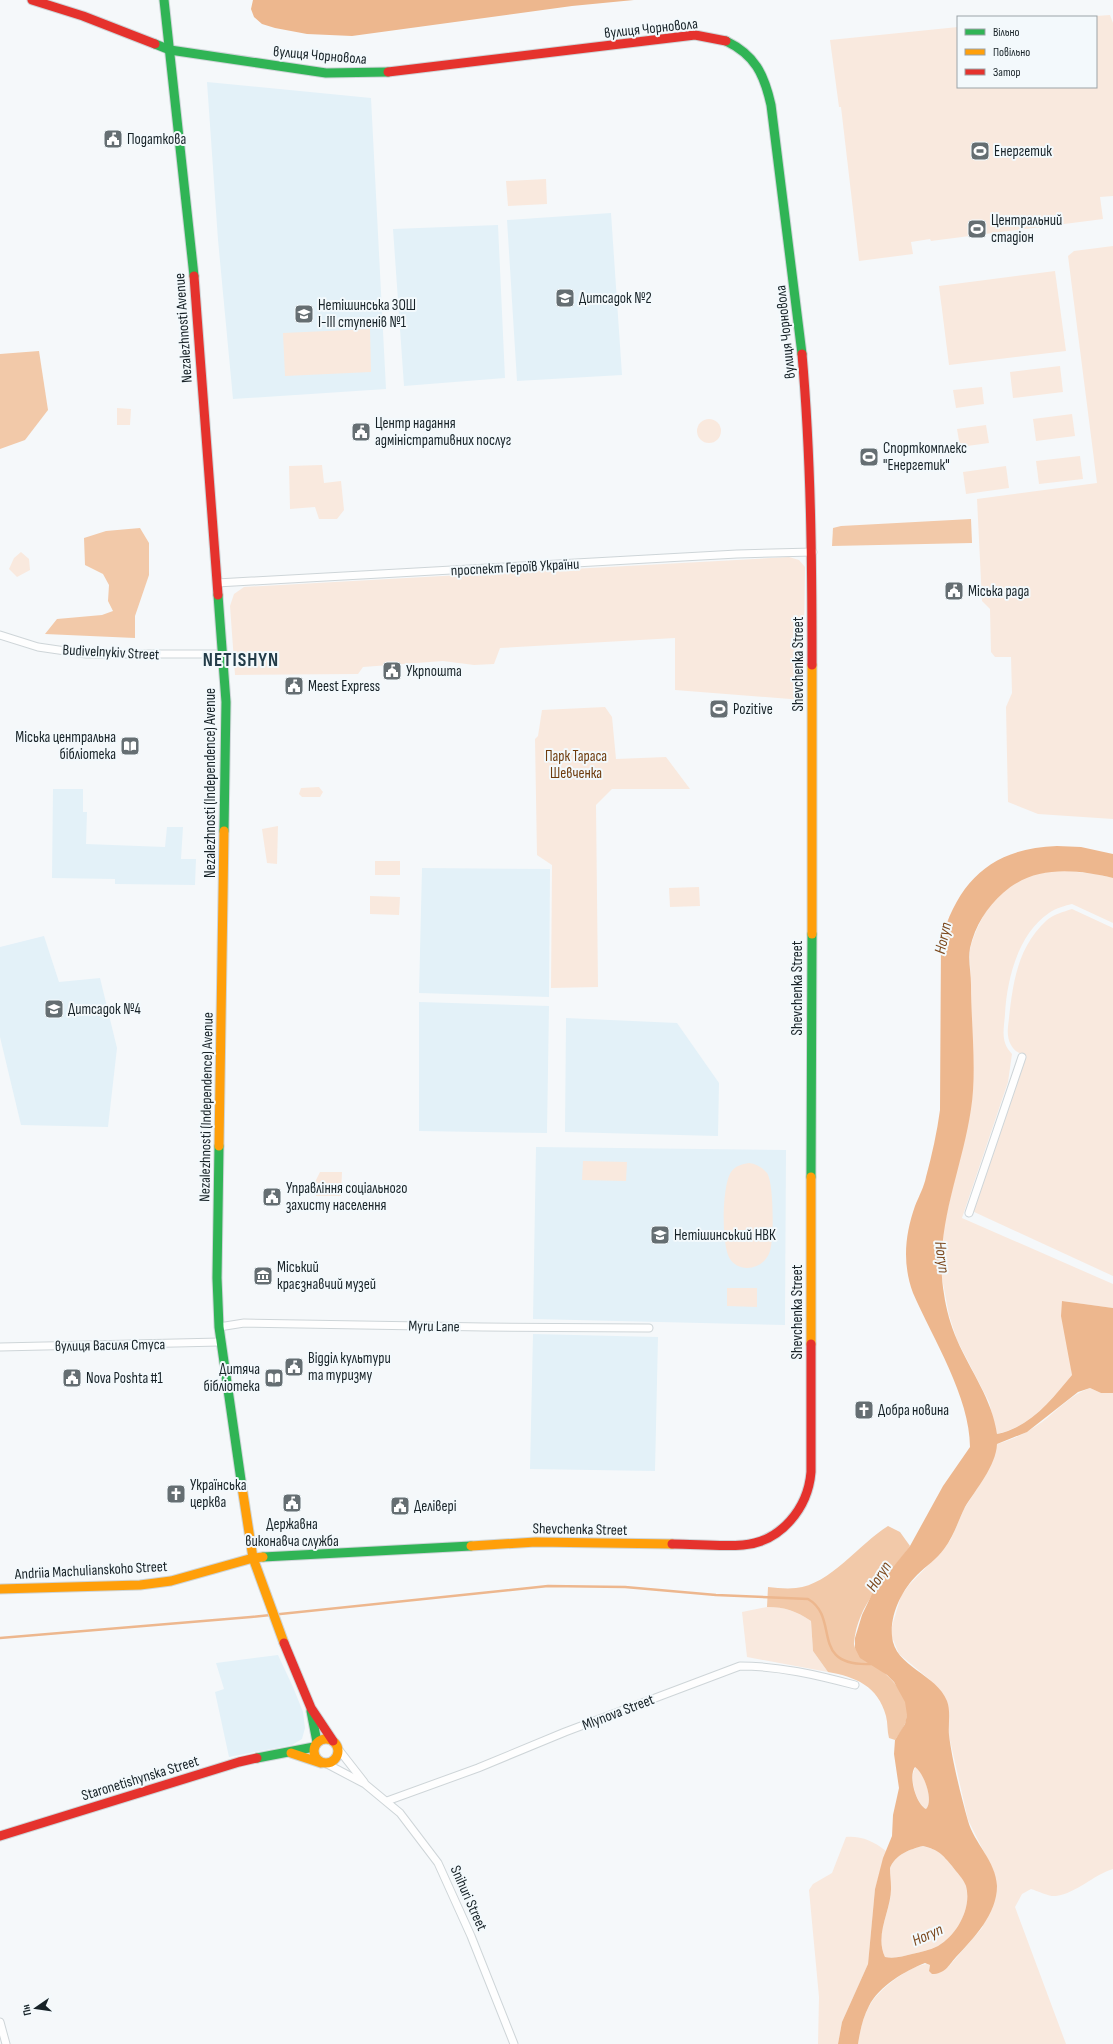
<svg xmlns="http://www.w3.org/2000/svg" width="1113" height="2044" viewBox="0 0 1113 2044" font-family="'Sofia Sans Condensed',sans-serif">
  <rect width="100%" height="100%" fill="#f5f8fa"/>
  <!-- built -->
  <g fill="#e3f1f8">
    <path d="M207,82l164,16 15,291 -153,10 -15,-159z"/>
    <path d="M611,213l11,162 -105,6 -10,-161z"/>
    <path d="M498,225l7,153 -101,8 -11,-157z"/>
    <path d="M53,789h30v23h4l-1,32 79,3 2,-20h16l-2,32h15l-1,26 -80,-1v-5l-63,-1z"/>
    <path d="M422,868l128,1 -1,128 -130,-4z"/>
    <path d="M44,936l15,46 41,-4 17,70 -9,79 -87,-2 -21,-88v-90z"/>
    <path d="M419,1002l130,4 -2,127 -128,-2z"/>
    <path d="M566,1018l111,5 42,60 -1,53 -153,-4z"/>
    <path d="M536,1147l250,3 -1,175 -252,-6z"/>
    <path d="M533,1334l125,3 -3,134 -125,-2z"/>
    <path d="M278,1655l15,32 10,25 2,16 -3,11 -10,6 -63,12 -14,-65 9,-3 -8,-26z"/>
  </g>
  <!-- green -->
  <g fill="#f9e9de">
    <path d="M1110,15l3,8v173l-13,1 3,22 -172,22 -1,-2 -19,3 2,12 -54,7 -18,-154h-2l-9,-67 128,-13v60h138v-70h-14z"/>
    <path d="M546,179l1,25 -39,2 -2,-25z"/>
    <path d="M1113,246v573l-75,-5 -30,-12 -2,-95 6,-14 -1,-36h-16l-4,-5 -1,-43 -8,-8 -5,-102 120,-16 -29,-227 6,-5z"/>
    <path d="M1055,271l11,80 -117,14 -10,-79z"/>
    <path d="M370,329l1,43 -86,4 -2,-43z"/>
    <path d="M1060,366l3,26 -50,6 -3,-26z"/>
    <path d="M982,387l2,17 -28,4 -3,-18z"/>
    <path d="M117,408l14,1 -1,16h-13z"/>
    <path d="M1072,414l3,22 -39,5 -3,-22z"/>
    <circle cx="709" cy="431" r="12"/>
    <path d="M986,425l3,18 -29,4 -3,-18z"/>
    <path d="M1080,456l3,23 -44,5 -3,-23z"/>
    <path d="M322,465l2,18 17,-2 3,29 -7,9h-18l-4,-12 -25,2 -1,-43z"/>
    <path d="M1006,466l3,22 -43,6 -3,-22z"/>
    <path d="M21,552l8,7 1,11 -13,7 -8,-8 5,-11z"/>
    <path d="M789,557l10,3 6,7 -2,133 -128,-10v-52l-175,10 -6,16 -20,1 -31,-4 -80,6 -5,7 -123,1 -5,-69 4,-12 10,-7z"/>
    <path d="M605,707l7,10 4,42 50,-2 24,32h-78l-16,16 2,182 -47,1 1,-123 -15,-10 -2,-116 3,-3 4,-26z"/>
    <path d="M319,787l4,5 -3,5h-18l-3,-3 2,-6z"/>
    <path d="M278,826l-1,38 -10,-1 -5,-34z"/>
    <rect x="375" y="861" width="25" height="14"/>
    <path d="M1057,870l39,4 17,4v45l-41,-19c-8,2 -16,4 -23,9 -31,21 -42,66 -44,101 -1,15 -5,28 7,40l-4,28 -46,136 151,66v24l-51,-7 10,74c-22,26 -40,51 -75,59l-8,-32 -32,-62 -8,-25 -7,-37 -1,-36 4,-21 26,-113 -1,-159c8,-29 25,-59 54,-71 11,-4 22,-6 33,-8z"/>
    <path d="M699,887l1,19 -30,1 -1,-19z"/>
    <path d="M370,896l30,1 -1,18 -29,-1z"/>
    <path d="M1072,909l41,19v348l-141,-65 53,-155c-6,-3 -11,-5 -14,-11 -5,-9 -3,-18 -2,-27 4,-36 9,-72 38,-98 7,-6 16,-8 25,-11z"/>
    <path d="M583,1161l44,1 -1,19 -44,-1z"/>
    <path d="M749,1163c7,1 13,4 18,10 7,10 7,66 3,78 -3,10 -12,17 -23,17 -7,0 -14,-4 -17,-9 -9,-13 -8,-74 1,-87 4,-6 11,-8 18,-9z"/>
    <path d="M320,1172h22l-1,24h-25l-1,-14z"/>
    <path d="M727,1288h30v19l-30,-1z"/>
    <path d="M1090,1388l11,5h12v476c-20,6 -36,24 -57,27 -7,1 -18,-5 -25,-7l-9,5 -7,13 51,137h-208c2,-13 5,-28 12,-39 8,-15 40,-40 57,-41l3,1 -1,6 21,-6 32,-37 14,-33 -2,-23 -26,-52 -19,-84 -1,-29 -19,-28 -30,-25 -7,-17v-11l9,-30 8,-11 34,-35 8,-11 13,-30 21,-33 12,-32c16,-4 31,-12 45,-22 16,-12 28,-27 48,-34z"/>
    <path d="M767,1607c18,0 29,4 44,14l2,30 15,21 -81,-15 -5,-45z"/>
    <path d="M916,1767c8,6 18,34 10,42 -10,-6 -18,-33 -10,-42z"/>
    <path d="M846,1837c16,-1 27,4 40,14l-11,38 -7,75 -26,58 -4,22h-20l1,-47 -10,-107 4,-6 19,-11z"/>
    <path d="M923,1846c17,5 19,7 29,20 5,7 11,12 14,20 6,22 -9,49 -28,60 -8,4 -17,6 -26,8 -9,2 -18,5 -27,3 -11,-23 7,-47 6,-70 0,-6 -1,-12 -1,-19 5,-13 20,-19 33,-22z"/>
  </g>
  <!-- forest -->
  <g fill="#f2c9a9">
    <path d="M39,351l9,59 -23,30 -25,9v-95z"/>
    <path d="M971,519l1,24 -140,3 1,-18 8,-2z"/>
    <path d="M140,528l9,15v32l-14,41v22l-90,-4 12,-15 45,-4 11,-4 -5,-10 1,-16 -6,-11 -18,-9 -1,-27 22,-7z"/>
    <path d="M888,1526l12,6 10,14c-22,31 -53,57 -56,98l1,4c18,16 61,43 51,73 -2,7 -7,13 -11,19l-6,-2c-2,-7 -1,-14 -3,-22 -8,-30 -30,-39 -58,-44l-15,-21 -2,-30c-15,-10 -26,-14 -44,-14l1,-20c9,1 19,2 28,1 34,-3 64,-45 92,-62z"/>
  </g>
  <!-- water -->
  <g fill="#edb78e" fill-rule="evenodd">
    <path d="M253,0h381l-62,6 -220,30 -45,-2 -32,-6 -13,-4 -8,-7 -3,-8z"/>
    <path d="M1057,846l24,1 32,7v24c-38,-9 -79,-13 -110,15 -16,14 -28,33 -33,55 -2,12 1,25 1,37 0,39 6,86 0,124 -9,62 -38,121 -27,185 2,15 7,32 13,46 14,32 35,59 40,94 34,-7 54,-34 75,-59l-11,-59 1,-15 51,7v85h-12l-11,-5 -12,4 -51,40 -30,12c-1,22 -21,45 -32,63 -7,14 -11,29 -21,42 -7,10 -18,17 -27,26 -15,15 -27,39 -25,61 2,31 45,38 55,65 4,11 1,23 2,34 3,25 12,61 19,86 6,22 28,40 29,65 0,28 -23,52 -41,71 -8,9 -11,17 -24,17l-3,-3 1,-6 -5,-2c-20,8 -46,23 -56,43 -6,11 -9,25 -11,38h-20l4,-22 26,-58 7,-75 8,-31 9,-22 1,-21 6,-27 -5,-34 1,-14 10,-16 2,-9 -2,-13 -11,-20 -7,-7 -27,-17 -5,-10v-10l7,-23 11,-23 37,-46 33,-60 27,-39c0,-50 -37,-108 -57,-154 -11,-30 -8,-58 2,-87 4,-10 9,-19 11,-29 6,-22 11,-45 14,-67l1,-169c17,-61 52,-93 116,-95zM915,1767c9,6 19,34 11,42 -10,-5 -18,-33 -11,-42zM923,1846c16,4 19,8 29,20 5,7 11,12 14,20 6,22 -9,49 -28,60 -8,4 -17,6 -26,8 -9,2 -17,5 -27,3 -11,-23 7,-48 6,-70 0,-7 -1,-12 -1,-19 5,-13 20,-19 33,-22z"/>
  </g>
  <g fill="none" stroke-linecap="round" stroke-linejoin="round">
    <!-- stream -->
    <path stroke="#edb78e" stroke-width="2.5" d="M0,1638l251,-21 297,-31 77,1 91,8 92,4c33,19 0,68 63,65"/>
    <defs>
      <g id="street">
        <path d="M217,583l520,-29 76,-2"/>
        <path d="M0,635l38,12 48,7h137"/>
        <path d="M969,1213l53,-156"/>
        <path d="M219,1327l25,-4 240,4 165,1"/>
        <path d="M0,1347l220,-5"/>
        <path d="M339,1750l25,32"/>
        <path d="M327,1764l38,20 35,29 38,50 33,73 43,108"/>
        <path d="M387,1801l91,-33 87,-36 175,-66c39,0 77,9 115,19"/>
        <path d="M0,2022l6,22"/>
      </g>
      <g id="fast">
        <path d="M164,0l30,276"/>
        <path d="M726,41c29,14 38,33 45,64l31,249"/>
        <path d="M155,44l15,6 156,23 62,-1"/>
        <path d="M218,595l8,107 -2,129"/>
        <path d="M219,1146l-2,132 2,49 23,160"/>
        <path d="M811,1177l1,-243"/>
        <path d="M263,1557l208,-11"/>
        <path d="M311,1711l6,31"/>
        <path d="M257,1758l57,-11"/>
      </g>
      <g id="slow">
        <path d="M812,934v-269"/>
        <path d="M219,1146l5,-315"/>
        <path d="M811,1344v-167"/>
        <path d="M242,1487l11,71 31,85"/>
        <path d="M471,1546l65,-4 136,2"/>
        <path d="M0,1589l140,-4 31,-4 82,-23 10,-1"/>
        <circle cx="326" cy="1751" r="12"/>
        <path d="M291,1753l30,10"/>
      </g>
      <g id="jam">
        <path d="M32,0l51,16 72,28"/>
        <path d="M388,72l307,-37 31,6"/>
        <path d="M194,276l24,319"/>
        <path d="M802,354c9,104 10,207 10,311"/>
        <path d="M672,1544c23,0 48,3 71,1 38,-3 65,-37 68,-73v-128"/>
        <path d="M284,1643l27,65 22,33"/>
        <path d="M0,1836l239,-74 18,-4"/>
      </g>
    </defs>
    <!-- street casing -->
    <use href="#street" stroke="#ced5d8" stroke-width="9"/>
    <!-- fast casing -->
    <use href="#fast" stroke="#ced5d8" stroke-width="11"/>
    <!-- slow casing -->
    <use href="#slow" stroke="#ced5d8" stroke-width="11"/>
    <!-- jam casing -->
    <use href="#jam" stroke="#ced5d8" stroke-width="11"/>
    <!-- street -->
    <use href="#street" stroke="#fefefe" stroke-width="7"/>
    <!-- fast -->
    <use href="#fast" stroke="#30b455" stroke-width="9"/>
    <!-- slow -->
    <use href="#slow" stroke="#ff9f0a" stroke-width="9"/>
    <!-- jam -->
    <use href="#jam" stroke="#e5322d" stroke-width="9"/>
  </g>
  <!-- icons -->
  <defs>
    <symbol id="civic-square" viewBox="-11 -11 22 22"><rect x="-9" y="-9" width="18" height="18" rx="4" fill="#656e72" stroke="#f3f9fc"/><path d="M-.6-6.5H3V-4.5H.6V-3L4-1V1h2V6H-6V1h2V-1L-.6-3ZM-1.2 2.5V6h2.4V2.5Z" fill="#fff"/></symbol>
    <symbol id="stadium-square" viewBox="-11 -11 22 22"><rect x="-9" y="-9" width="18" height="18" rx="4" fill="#656e72" stroke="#f3f9fc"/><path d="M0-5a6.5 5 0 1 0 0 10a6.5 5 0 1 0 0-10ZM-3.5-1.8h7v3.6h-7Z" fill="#fff"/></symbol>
    <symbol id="school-square" viewBox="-11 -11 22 22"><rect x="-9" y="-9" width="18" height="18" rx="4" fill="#656e72" stroke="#f3f9fc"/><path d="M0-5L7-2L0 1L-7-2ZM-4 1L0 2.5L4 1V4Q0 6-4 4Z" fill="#fff"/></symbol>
    <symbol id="library-square" viewBox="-11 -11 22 22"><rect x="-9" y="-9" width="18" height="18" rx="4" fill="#656e72" stroke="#f3f9fc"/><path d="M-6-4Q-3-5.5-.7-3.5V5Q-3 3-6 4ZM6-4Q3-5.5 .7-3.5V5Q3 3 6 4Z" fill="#fff"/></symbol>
    <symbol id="museum-square" viewBox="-11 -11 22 22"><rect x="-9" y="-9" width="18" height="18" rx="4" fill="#656e72" stroke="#f3f9fc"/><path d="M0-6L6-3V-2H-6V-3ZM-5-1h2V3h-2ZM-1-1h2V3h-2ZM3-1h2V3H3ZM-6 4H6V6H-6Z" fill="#fff"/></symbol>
    <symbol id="church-square" viewBox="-11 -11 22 22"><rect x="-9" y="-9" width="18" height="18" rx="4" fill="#656e72" stroke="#f3f9fc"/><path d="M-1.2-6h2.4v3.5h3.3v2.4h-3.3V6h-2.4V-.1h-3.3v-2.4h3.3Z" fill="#fff"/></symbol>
  </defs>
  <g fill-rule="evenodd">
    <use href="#civic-square" x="102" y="128" width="22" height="22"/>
    <use href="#stadium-square" x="969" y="140" width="22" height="22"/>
    <use href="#stadium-square" x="966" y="218" width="22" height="22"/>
    <use href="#school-square" x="554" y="287" width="22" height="22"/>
    <use href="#school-square" x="293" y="303" width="22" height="22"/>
    <use href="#civic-square" x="350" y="421" width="22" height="22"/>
    <use href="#stadium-square" x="858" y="446" width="22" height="22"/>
    <use href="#civic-square" x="943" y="580" width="22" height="22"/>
    <use href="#civic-square" x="381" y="660" width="22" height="22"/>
    <use href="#civic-square" x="283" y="675" width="22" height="22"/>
    <use href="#stadium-square" x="708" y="698" width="22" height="22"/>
    <use href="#library-square" x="119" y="735" width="22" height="22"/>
    <use href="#school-square" x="43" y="998" width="22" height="22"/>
    <use href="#civic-square" x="261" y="1186" width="22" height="22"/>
    <use href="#school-square" x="649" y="1224" width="22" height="22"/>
    <use href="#museum-square" x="252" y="1265" width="22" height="22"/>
    <use href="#civic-square" x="283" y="1356" width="22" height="22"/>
    <use href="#civic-square" x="61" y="1367" width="22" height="22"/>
    <use href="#library-square" x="263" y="1367" width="22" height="22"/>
    <use href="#church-square" x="853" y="1399" width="22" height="22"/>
    <use href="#church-square" x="165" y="1483" width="22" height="22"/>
    <use href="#civic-square" x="281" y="1492" width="22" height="22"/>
    <use href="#civic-square" x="389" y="1495" width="22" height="22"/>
  </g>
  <g text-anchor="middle" stroke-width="4" stroke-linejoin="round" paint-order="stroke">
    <!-- street labels -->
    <g font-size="15" fill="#182328" stroke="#f3f9fc">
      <text transform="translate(651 28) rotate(-6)" y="5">вулиця Чорновола</text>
      <text transform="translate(320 55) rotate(5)" y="5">вулиця Чорновола</text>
      <text transform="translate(183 328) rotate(-94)" y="5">Nezalezhnosti Avenue</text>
      <text transform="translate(785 332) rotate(-96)" y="5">вулиця Чорновола</text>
      <text transform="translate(515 567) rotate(-3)" y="5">проспект Героїв України</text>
      <text transform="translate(111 652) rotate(3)" y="5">Budivelnykiv Street</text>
      <text transform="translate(798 664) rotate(-90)" y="5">Shevchenka Street</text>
      <text transform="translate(210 783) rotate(-90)" y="5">Nezalezhnosti (Independence) Avenue</text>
      <text transform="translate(797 988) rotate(-90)" y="5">Shevchenka Street</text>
      <text transform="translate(206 1107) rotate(-89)" y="5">Nezalezhnosti (Independence) Avenue</text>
      <text transform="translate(797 1312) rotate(-90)" y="5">Shevchenka Street</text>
      <text transform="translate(434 1326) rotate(1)" y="5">Myru Lane</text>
      <text transform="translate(110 1345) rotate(-1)" y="5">вулиця Василя Стуса</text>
      <text transform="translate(580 1529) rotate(1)" y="5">Shevchenka Street</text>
      <text transform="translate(91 1570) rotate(-3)" y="5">Andriia Machulianskoho Street</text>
      <text transform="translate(618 1712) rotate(-21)" y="5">Mlynova Street</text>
      <text transform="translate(140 1778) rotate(-17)" y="5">Staronetishynska Street</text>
      <text transform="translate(469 1898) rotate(66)" y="5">Snihuri Street</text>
    </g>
    <!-- poi labels -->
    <g font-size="15" fill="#182328" stroke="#f3f9fc" text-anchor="start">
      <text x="127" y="144">Податкова</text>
      <text x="994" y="156">Енергетик</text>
      <text x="991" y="225">Центральний<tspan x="991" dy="17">стадіон</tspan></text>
      <text x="579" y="303">Дитсадок №2</text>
      <text x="318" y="310">Нетішинська ЗОШ<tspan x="318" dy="17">І-ІІІ ступенів №1</tspan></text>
      <text x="375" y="428">Центр надання<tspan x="375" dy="17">адміністративних послуг</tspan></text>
      <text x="883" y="453">Спорткомплекс<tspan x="883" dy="17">"Енергетик"</tspan></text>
      <text x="968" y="596">Міська рада</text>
      <text x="406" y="676">Укрпошта</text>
      <text x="308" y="691">Meest Express</text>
      <text x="733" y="714">Pozitive</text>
      <text x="116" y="742" text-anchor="end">Міська центральна<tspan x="116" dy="17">бібліотека</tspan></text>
      <text x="68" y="1014">Дитсадок №4</text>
      <text x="286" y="1193">Управління соціального<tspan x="286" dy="17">захисту населення</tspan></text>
      <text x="674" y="1240">Нетішинський НВК</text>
      <text x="277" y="1272">Міський<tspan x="277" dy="17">краєзнавчий музей</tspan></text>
      <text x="308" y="1363">Відділ культури<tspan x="308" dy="17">та туризму</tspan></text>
      <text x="260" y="1374" text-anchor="end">Дитяча<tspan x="260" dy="17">бібліотека</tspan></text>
      <text x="86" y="1383">Nova Poshta #1</text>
      <text x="878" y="1415">Добра новина</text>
      <text x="190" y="1490">Українська<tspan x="190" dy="17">церква</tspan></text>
      <text x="414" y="1511">Делівері</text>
      <text x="292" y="1529" text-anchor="middle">Державна<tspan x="292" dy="17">виконавча служба</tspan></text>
    </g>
    <!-- park labels -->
    <g font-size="15" fill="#6e3b0d" stroke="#f3f9fc">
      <text x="576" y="761">Парк Тараса<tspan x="576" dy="17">Шевченка</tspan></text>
    </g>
    <!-- water labels -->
    <g font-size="16" font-style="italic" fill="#7c481d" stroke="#f3f9fc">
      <text transform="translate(942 938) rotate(-78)" y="6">Horyn</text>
      <text transform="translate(943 1257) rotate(83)" y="6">Horyn</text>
      <text transform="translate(878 1576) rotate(-57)" y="6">Horyn</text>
      <text transform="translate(927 1934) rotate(-24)" y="6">Horyn</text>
    </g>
    <!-- district labels -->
    <g font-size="19" font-weight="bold" letter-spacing="1" fill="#233c48" stroke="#f3f9fc">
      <text x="241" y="666">NETISHYN</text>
    </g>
  </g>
  <!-- legend -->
  <rect x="957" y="16" width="140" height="72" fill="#f3f9fc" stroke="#9ba3a7"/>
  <rect x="965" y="29" width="20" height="6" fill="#30b455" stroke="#9ba3a7"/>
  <text x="993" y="36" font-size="12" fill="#182328">Вільно</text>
  <rect x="965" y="49" width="20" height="6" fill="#ff9f0a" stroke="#9ba3a7"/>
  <text x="993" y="56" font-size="12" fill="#182328">Повільно</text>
  <rect x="965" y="69" width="20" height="6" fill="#e5322d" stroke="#9ba3a7"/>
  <text x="993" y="76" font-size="12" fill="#182328">Затор</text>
  <!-- north arrow -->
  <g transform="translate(36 2008) rotate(257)" stroke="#f3f9fc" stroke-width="3" paint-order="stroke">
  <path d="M0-3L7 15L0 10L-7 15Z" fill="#182328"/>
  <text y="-6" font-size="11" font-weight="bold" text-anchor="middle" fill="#182328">Пн</text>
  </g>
</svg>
